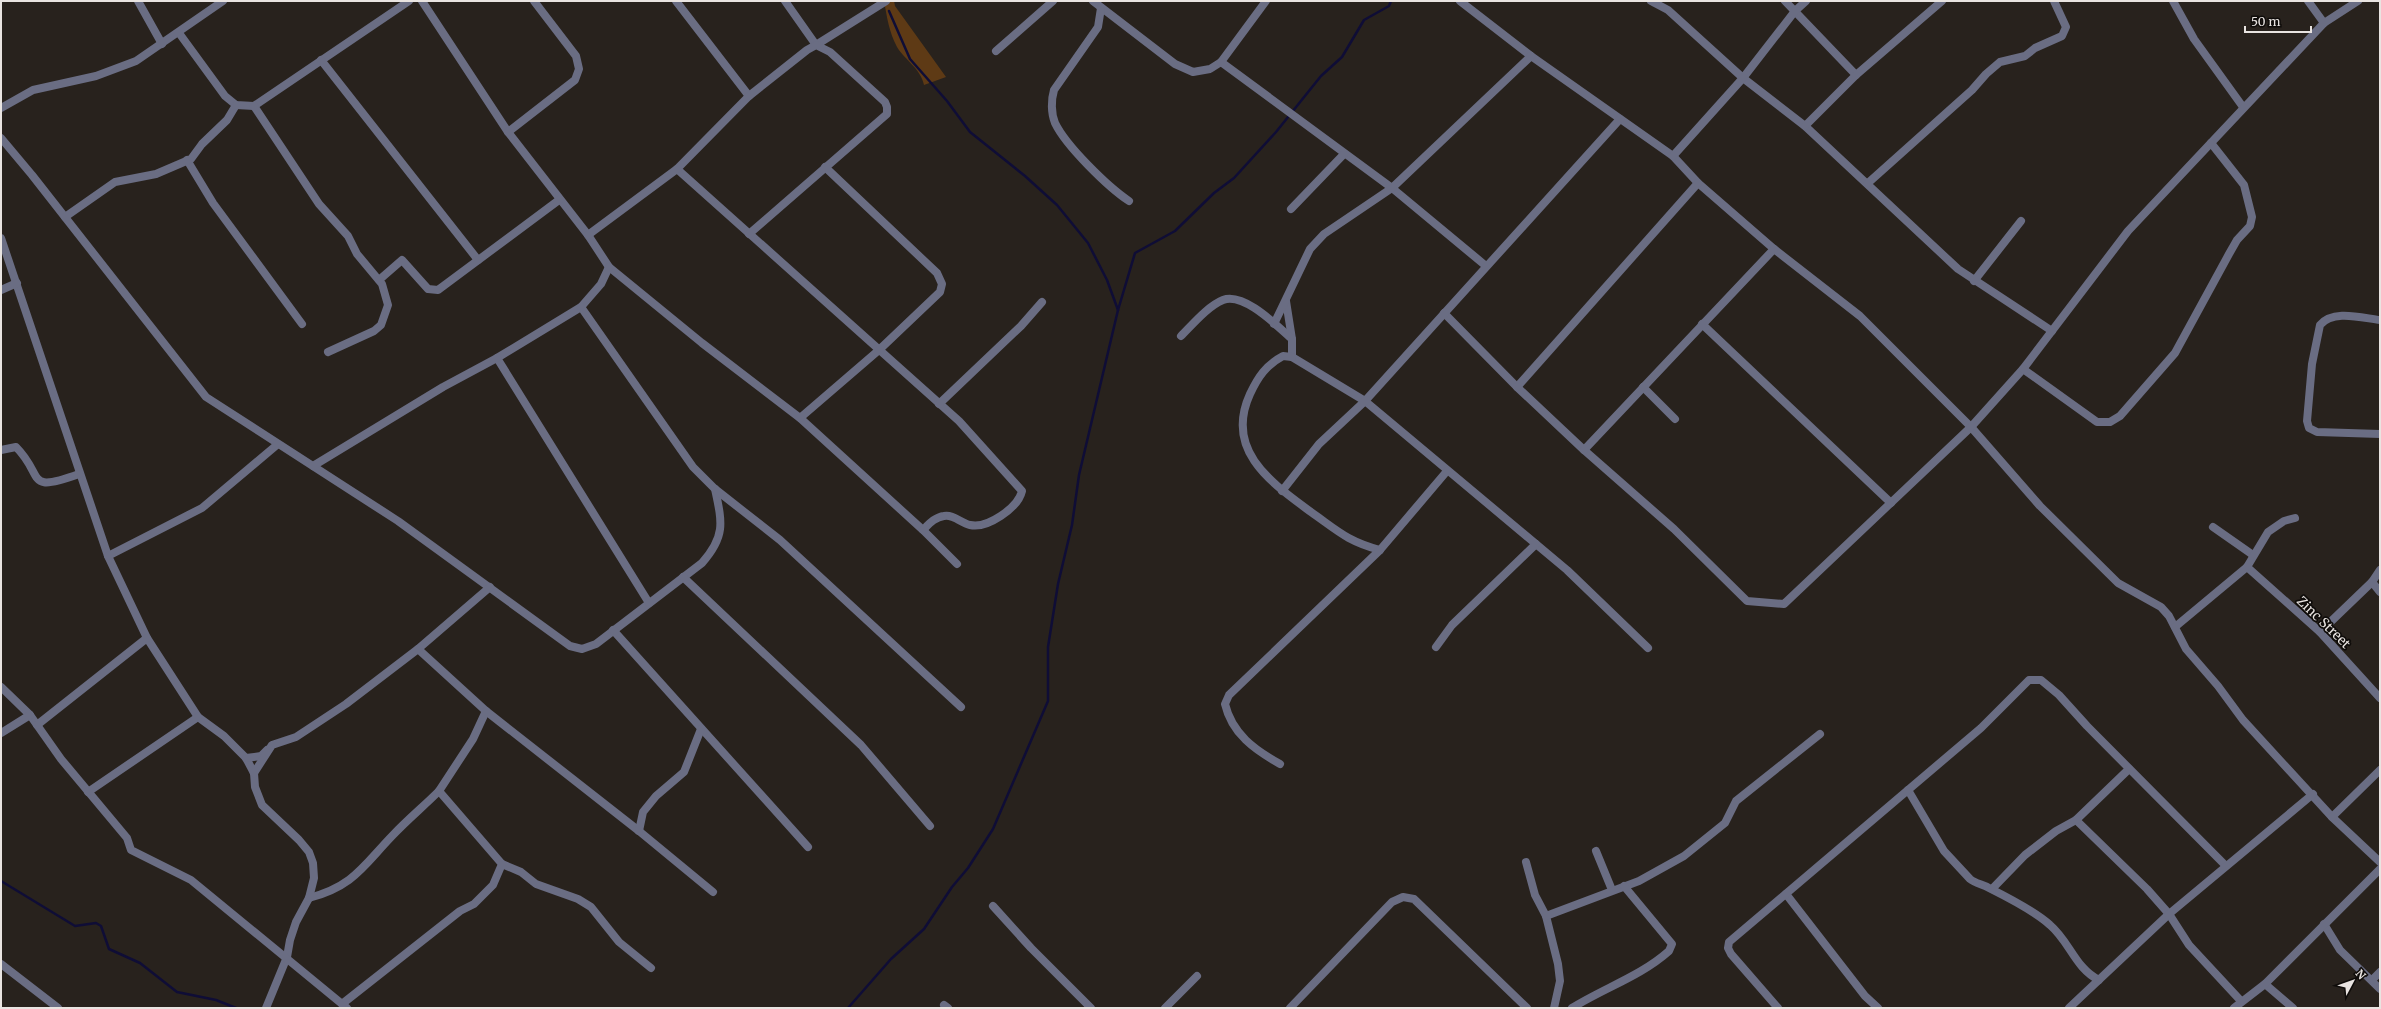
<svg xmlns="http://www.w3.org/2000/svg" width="2381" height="1009" viewBox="0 0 2381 1009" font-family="Merriweather,serif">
  <rect width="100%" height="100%" fill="#28221d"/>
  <!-- green -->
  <path fill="#5e3a15" d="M884,1h10l1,5 51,71 -22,8c-3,-16 -19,-25 -27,-38 -8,-15 -10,-30 -13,-46z"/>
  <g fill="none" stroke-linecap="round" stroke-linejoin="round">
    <!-- stream -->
    <g stroke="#0f0d36" stroke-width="2.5">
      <path d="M889,11l21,48 37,42 23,31 55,44 32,29 31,38 19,37 11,30"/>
      <path d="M1,881l74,45 21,-3 5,3 8,23 31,14 37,29 39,8 20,8"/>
      <path d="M848,1008l43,-49 33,-30 28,-42 16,-19 25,-39 55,-128v-54l10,-63 14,-59 7,-50 39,-165 17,-57 40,-22 39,-38 20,-15 42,-46 45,-56 21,-19 22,-37 25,-14 2,-5"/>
    </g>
    <!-- minor -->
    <g stroke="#6a6d83" stroke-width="8">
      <path d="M138,1l24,43"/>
      <path d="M422,1l86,131 80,103 21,32 93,76 98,75 123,112 34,34"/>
      <path d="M676,1l73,95"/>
      <path d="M785,1l31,44 70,-44"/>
      <path d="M1093,1l82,63 18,8 17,-3 11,-7 45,-61"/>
      <path d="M1460,1l71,55 142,100 25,27 76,66 86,67 111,111 69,79 78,77 43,24 8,9 17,33 32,37 25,34 89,97 48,45"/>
      <path d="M1651,1l17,9 75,68 62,48 153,143 94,62"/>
      <path d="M1785,1l71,74"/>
      <path d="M2173,1l21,38 49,68"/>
      <path d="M2308,1l16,22"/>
      <path d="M1101,8l-3,19 -44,63c-3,10 -3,23 1,33 11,23 53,64 74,78"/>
      <path d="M179,33l46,63 11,9 18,1 155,-105"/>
      <path d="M996,51l57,-50"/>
      <path d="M321,60l157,200"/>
      <path d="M1221,62l171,126 94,78"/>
      <path d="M254,106l65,98 29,32 9,18 25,30 6,21 -7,20 -7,6 -46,21"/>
      <path d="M1,108l32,-18 63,-14 40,-15 87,-60"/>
      <path d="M1805,126l51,-51 86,-74"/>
      <path d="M508,132l67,-52 4,-11 -3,-13 -42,-55"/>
      <path d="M1,138l31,37 174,222 192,124 172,125 12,3 14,-5 106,-81c24,-27 20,-41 13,-74"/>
      <path d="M1673,156l70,-78 52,-67 11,-10"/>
      <path d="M187,160l26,43 89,121"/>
      <path d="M677,169l282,252 63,70c-4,17 -35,38 -52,34 -9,-2 -17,-11 -26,-9 -9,1 -15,8 -21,14"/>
      <path d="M1868,183l104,-93 14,-16 14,-12 25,-6 10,-8 27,-12 4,-9 -12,-26"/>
      <path d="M1291,209l53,-55"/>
      <path d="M65,217l50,-35 41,-8 35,-15 11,-15 25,-24 9,-15"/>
      <path d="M588,235l89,-66 72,-73 58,-46 9,-5 14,7 55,50 2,5v7l-138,120"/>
      <path d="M1,238l107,318 39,82 51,79 26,19 22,22 8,15 1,14 7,18 37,35 10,12 4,11 1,15 -5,20 -13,24 -6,18 -3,17 -21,51"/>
      <path d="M609,267l-8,17 -20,23 -84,51 152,245"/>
      <path d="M379,280l23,-20 26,29 10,1 121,-90"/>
      <path d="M1974,281l47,-60"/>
      <path d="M1,290l16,-7"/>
      <path d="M1286,301l6,38"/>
      <path d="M581,307l112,160 22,22 65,51 181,167"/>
      <path d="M1444,313l73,74 67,63 90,79 73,72 37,3 187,-177 52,-58 105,-138 196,-208 34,-22"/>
      <path d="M2380,320c-18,-2 -47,-11 -60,5l-8,39 -5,57 2,7 8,4 63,2"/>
      <path d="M1274,324l36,-75 14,-15 68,-46 139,-132"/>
      <path d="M1702,324l189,179"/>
      <path d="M1181,336c12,-12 27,-30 42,-36 21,-8 54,26 69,39v18l73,44 202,169 81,78"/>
      <path d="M1292,357l-9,-1c-17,9 -25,21 -33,38 -26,57 22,89 61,118 27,19 36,29 69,38"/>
      <path d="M2023,369l74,53h13l10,-6 55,-63 54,-99 8,-14 13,-14 2,-9 -8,-32 -33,-42"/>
      <path d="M1517,387l181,-204"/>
      <path d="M1643,387l32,32"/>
      <path d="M939,404l82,-78 21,-24"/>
      <path d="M800,418l79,-68 61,-58 2,-8 -5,-11 -112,-106"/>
      <path d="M1,450l15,-3c29,29 8,47 63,27"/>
      <path d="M1584,450l190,-201"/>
      <path d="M313,466l130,-79 54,-29"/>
      <path d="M1282,491l37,-47 46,-43 255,-282"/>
      <path d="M2213,527l40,28"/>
      <path d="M108,556l94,-48 76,-64"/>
      <path d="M2247,567l73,65 60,66"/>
      <path d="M683,577l178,168 69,81"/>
      <path d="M2372,582l8,-12"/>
      <path d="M2175,627l72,-60 21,-35 16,-11 11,-3"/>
      <path d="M613,630l195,217"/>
      <path d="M2320,632l52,-50 8,10"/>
      <path d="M1436,647l16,-22 84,-81"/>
      <path d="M418,649l68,62 153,120 74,61"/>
      <path d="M1,687l29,28 31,44 66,79 4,12 60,30 156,128"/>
      <path d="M37,725l110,-87"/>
      <path d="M1,733l29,-18"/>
      <path d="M246,758l15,-2 6,-6"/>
      <path d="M1280,764c-25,-14 -48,-30 -55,-60l4,-9 151,-145 67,-79"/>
      <path d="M254,773l18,-28 24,-8 50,-33 72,-55 72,-62"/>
      <path d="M1908,790l36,61 26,28c6,5 13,5 19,9 18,9 47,24 61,37 20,17 25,43 49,55"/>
      <path d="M88,792l110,-75"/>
      <path d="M2332,817l48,-47"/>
      <path d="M2076,820l71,69 22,25 20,31 52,56"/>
      <path d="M639,831l4,-19 13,-16 28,-24 17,-43"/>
      <path d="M1596,851l16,39"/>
      <path d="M1526,862l9,33 11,21 12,48 2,17 -6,27"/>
      <path d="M502,864l19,8 15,12 42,15 13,8 28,35 32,26"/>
      <path d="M1992,889l33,-34 31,-24 20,-11 53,-51"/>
      <path d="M1786,894l79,102 13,12"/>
      <path d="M309,898c45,-12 54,-32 84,-63 14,-15 31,-29 46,-44"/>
      <path d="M993,906l38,42 60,60"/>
      <path d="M1546,916l93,-35 45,-25 41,-33 11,-22 84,-67"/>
      <path d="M2324,924l16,26 40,39"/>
      <path d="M1,964l57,44"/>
      <path d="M2372,980l8,-8"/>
      <path d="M2265,984l28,24"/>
      <path d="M342,1004l118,-93 14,-7 19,-19 9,-21 -63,-73 34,-52 13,-28"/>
      <path d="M944,1005l4,3"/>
      <path d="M1165,1008l32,-32"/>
      <path d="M1290,1008l102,-106 11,-5 11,2 113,109"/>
      <path d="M1572,1008c32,-20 69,-32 97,-57l3,-7 -48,-58"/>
      <path d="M1778,1008l-47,-54 -3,-6 1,-6 252,-214 48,-48h12l18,15 28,31 139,140"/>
      <path d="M2069,1008l100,-94 144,-120"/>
      <path d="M2234,1008l31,-24 115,-115"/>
    </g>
  </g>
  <g text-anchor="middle" stroke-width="3.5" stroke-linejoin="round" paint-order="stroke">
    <!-- street labels -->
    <g font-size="13" fill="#e9e4e1" stroke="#0f0c0a">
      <text transform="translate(2324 622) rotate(44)" y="5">Zinc Street</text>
    </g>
  </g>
  <!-- border -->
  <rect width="2381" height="1009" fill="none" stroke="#e9e4e1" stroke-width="4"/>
  <!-- north arrow -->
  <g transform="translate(2353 981) rotate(49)" stroke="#0f0c0a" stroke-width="3" paint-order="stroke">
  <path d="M0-3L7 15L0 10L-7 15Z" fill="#e9e4e1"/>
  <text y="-6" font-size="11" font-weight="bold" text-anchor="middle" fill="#e9e4e1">N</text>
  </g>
  <!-- scale -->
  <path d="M2245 26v6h66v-6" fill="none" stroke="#e9e4e1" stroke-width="2"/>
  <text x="2251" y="26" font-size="12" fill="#e9e4e1" stroke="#0f0c0a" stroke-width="3" paint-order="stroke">50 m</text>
</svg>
